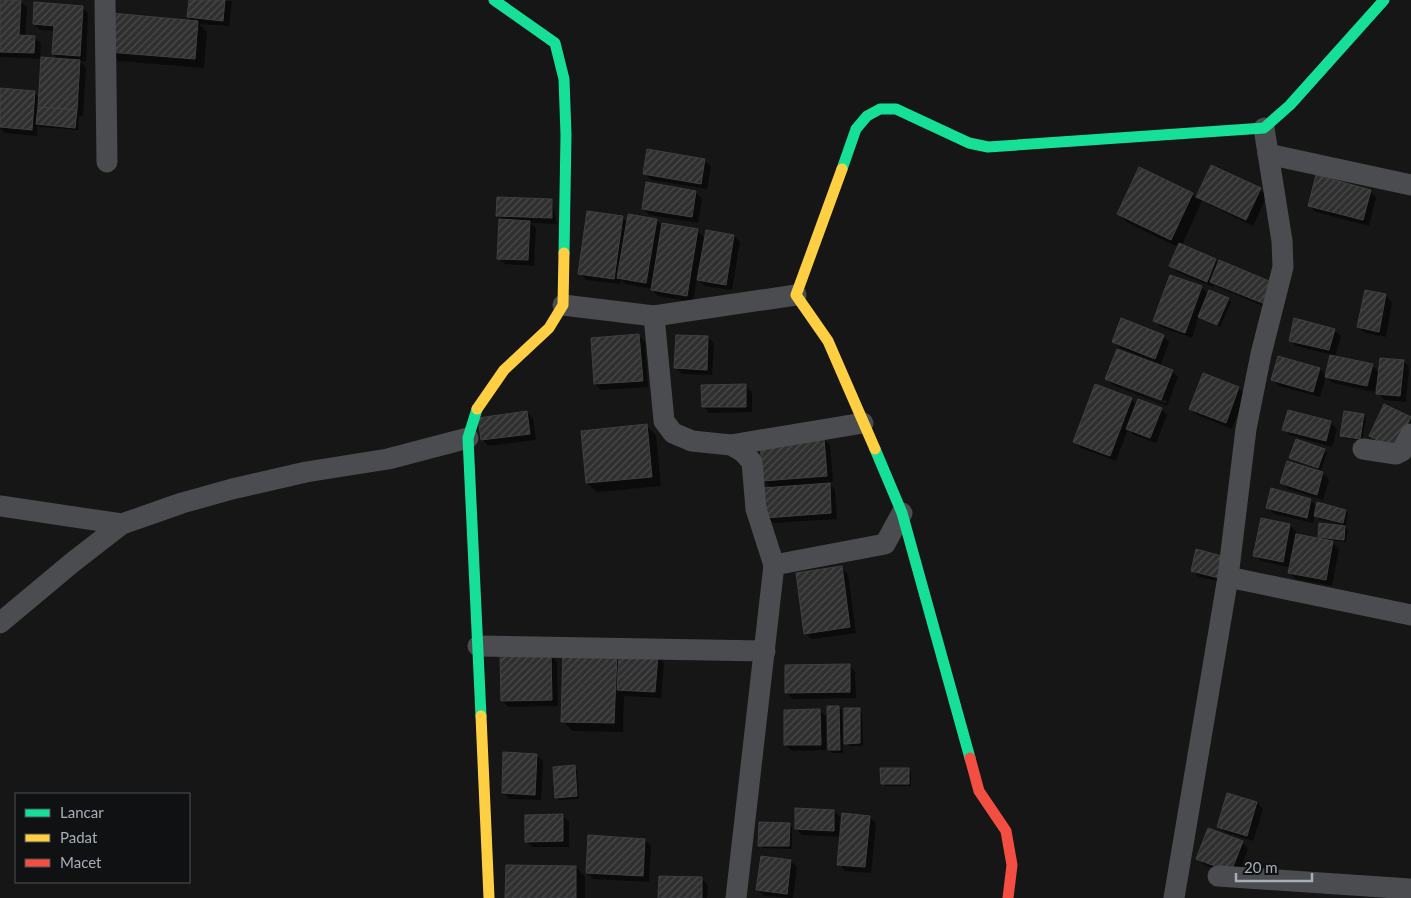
<svg xmlns="http://www.w3.org/2000/svg" width="1411" height="898" viewBox="0 0 1411 898" font-family="Lato,sans-serif">
  <defs>
    <pattern id="building-hatch" width="6" height="6" patternUnits="userSpaceOnUse" patternTransform="scale(1.25)"><rect width="6" height="6" fill="#2f2f30"/><path d="M-1 1l2-2M0 6l6-6M5 7l2-2" fill="none" stroke="#4a4b4c"/></pattern>
  </defs>
  <rect width="100%" height="100%" fill="#161616"/>
  <!-- shadow -->
  <g fill="#0007" fill-rule="evenodd">
    <path d="M0,0l20,1 7,7 -2,29h10l6,7 -1,14 19,2 -6,-6 2,-23 -15,-1 -6,-6 48,-17 6,6 -2,49 -6,-1 6,7 -3,48h-4l-1,14 -38,-3 -2,-2 -1,11 -32,-3 -5,-5v-20l34,-16 6,6 2,-39 -42,-2z"/>
    <path d="M190,0l42,1 -3,25 -30,-2 8,8 -3,36 -86,-7 -9,-9 84,-30 -5,-5z"/>
    <path d="M704,160l7,7 -4,22 -56,-9 -7,-7z"/>
    <path d="M1212,167l48,22 7,7 -14,30 -51,-25 -20,44 33,15 57,50 -54,-23 -3,-3 -2,3 -36,-15 -6,-6 7,-19 -50,-24 -10,-9 74,-20 5,5z"/>
    <path d="M647,184l49,8 6,7 -4,24 -49,-8 -6,-7z"/>
    <path d="M1370,191l6,6 -7,29 -53,-14 -6,-6z"/>
    <path d="M552,200l5,24 -26,-1 5,5 -2,38 -29,-2 -7,-6 2,-39 -3,-3z"/>
    <path d="M622,217l6,6 28,-3 7,7 34,4 9,8 28,-3 6,6 -8,48 -27,-4 -8,-8 -4,24 -35,-6 -6,-6v-1l-27,-5 -4,-4 -1,4 -34,-4 -6,-7z"/>
    <path d="M1201,287l8,8 19,4 3,3 -11,25 -18,-8 -3,-3 -7,22 -31,-11 -6,-6z"/>
    <path d="M1386,296l6,6 -6,35 -21,-4 -6,-6z"/>
    <path d="M1334,330l7,6 -6,21 37,8 7,8 -5,19 -41,-9 -7,-7 -6,21 -41,-11 -6,-6 47,-11 7,7 5,-21 -36,-9 -6,-6z"/>
    <path d="M639,336l6,6 3,45 -47,3 -6,-6z"/>
    <path d="M1163,336l6,6 -8,22 -41,-16 -6,-6z"/>
    <path d="M708,337l6,7 -2,31 -30,-1 -7,-7z"/>
    <path d="M1403,361l6,6 -3,35 -22,-2 -6,-7z"/>
    <path d="M1172,371l6,6 -11,29 -54,-21 -6,-6zM1113,381l54,20 -1,3 -53,-21z"/>
    <path d="M1203,375l36,13 6,7 -13,34 -35,-14 -7,-6z"/>
    <path d="M746,386l6,6v20l-43,1 -6,-7z"/>
    <path d="M1131,399l6,6 24,4 6,6 -11,28 -22,-8 -6,-6 -12,32 -35,-13 -7,-6z"/>
    <path d="M1384,406l27,13v18l-34,5 -6,-7z"/>
    <path d="M526,412l7,6 3,22 -47,6 -7,-6z"/>
    <path d="M1363,415l3,3 -4,23 -18,-3 -3,-3z"/>
    <path d="M1331,423l6,6 -5,18 -42,-12 -6,-6z"/>
    <path d="M646,426l10,9 5,51 -64,6 -10,-9z"/>
    <path d="M823,439l7,6 3,37h-6l8,8 2,29 -64,4 -7,-6 6,-29 -8,-7z"/>
    <path d="M1324,450l3,3 -6,17 -28,-10 -2,-3z"/>
    <path d="M1288,463l35,10 6,7 -6,20 -35,-11 -6,-6z"/>
    <path d="M1311,500l6,7 29,4 2,2 -2,12 -28,-6 -3,-4 -2,8 -39,-9 -6,-6z"/>
    <path d="M1290,525l6,7 -1,3 29,6 -5,-5 26,-9 3,3 -2,12 -16,-2 9,9 -7,37 -36,-7 -6,-6 1,-5 -30,-7 -6,-6z"/>
    <path d="M1197,551l33,33 -31,-7 -7,-7z"/>
    <path d="M841,568l7,6 8,59 -44,6 -7,-6z"/>
    <path d="M565,652l92,4 7,7 -3,35 -37,-2 -1,36 -51,-1 -9,-10z"/>
    <path d="M551,655l6,7 1,44 -49,1 -7,-6z"/>
    <path d="M849,665l6,7 1,26 -63,1 -7,-6z"/>
    <path d="M839,707l3,3 1,43h-11l-3,-3z"/>
    <path d="M859,709l3,3 1,34h-14l-3,-3z"/>
    <path d="M819,710l7,6v34l-34,1 -7,-6z"/>
    <path d="M536,755l7,6 -2,39 -32,-1 -6,-7z"/>
    <path d="M574,767l3,3 2,29 -20,1 -3,-3z"/>
    <path d="M908,769l3,3v14h-26l-3,-3z"/>
    <path d="M1228,795l29,8 6,6 -10,32 -28,-9 -6,-6z"/>
    <path d="M834,811l6,6 -1,17h3l27,-17 7,6 -5,50 -26,-2 -6,-7 2,-27 -39,-2 -6,-6z"/>
    <path d="M562,815l7,7v25h-36l-7,-6z"/>
    <path d="M789,824l3,3v22l-29,-1 -3,-3z"/>
    <path d="M645,840l6,6 -2,36 -56,-3 -6,-7z"/>
    <path d="M1242,842l6,7 -10,28 -34,-12 -6,-7z"/>
    <path d="M791,861l6,7 -4,30 -29,-2 -7,-7z"/>
    <path d="M576,867l9,10v21h-79z"/>
    <path d="M701,878l7,7 -1,13h-47z"/>
  </g>
  <!-- building -->
  <g fill="url(#building-hatch)" stroke="#3f4042">
    <path d="M0,0h21l-2,35 16,1 -1,17 -34,-1z"/>
    <path d="M189,0h36l-2,21 -36,-4z"/>
    <path d="M34,2l49,4 -3,50 -28,-2 2,-28 -21,-2z"/>
    <path d="M111,13l87,8 -3,38 -87,-7z"/>
    <path d="M41,57l39,3 -3,50 -39,-3z"/>
    <path d="M0,88l35,3 -3,39 -32,-3z"/>
    <path d="M38,107l39,3 -2,18 -39,-4z"/>
    <path d="M647,149l58,10 -4,25 -58,-10z"/>
    <path d="M1211,165l50,23 -15,32 -50,-23z"/>
    <path d="M1139,167l54,26 -22,47 -54,-26z"/>
    <path d="M1316,175l55,15 -8,30 -55,-14z"/>
    <path d="M646,182l50,9 -4,26 -50,-8z"/>
    <path d="M497,197l55,2v19l-56,-2z"/>
    <path d="M587,211l36,5 -9,63 -36,-5z"/>
    <path d="M628,214l29,5 -11,64 -29,-5z"/>
    <path d="M499,219l31,2 -2,39 -31,-1z"/>
    <path d="M662,223l36,6 -11,67 -36,-6z"/>
    <path d="M706,230l28,5 -8,50 -29,-5z"/>
    <path d="M1179,243l37,16 -9,23 -38,-16z"/>
    <path d="M1219,260l55,23 -9,21 -55,-22z"/>
    <path d="M1170,275l32,11 -17,47 -32,-12z"/>
    <path d="M1209,290l20,8 -12,27 -19,-8z"/>
    <path d="M1365,290l21,4 -7,38 -22,-5z"/>
    <path d="M1121,318l43,17 -9,24 -43,-17z"/>
    <path d="M1294,318l41,11 -6,21 -40,-9z"/>
    <path d="M639,334l4,47 -49,3 -3,-46z"/>
    <path d="M676,335l32,1 -1,34 -33,-2z"/>
    <path d="M1117,349l56,21 -12,30 -56,-21z"/>
    <path d="M1330,355l43,9 -6,22 -42,-9z"/>
    <path d="M1278,356l42,12 -7,24 -42,-12z"/>
    <path d="M1380,358l24,2 -4,36 -24,-2z"/>
    <path d="M1203,373l36,14 -13,36 -37,-14z"/>
    <path d="M746,384v23h-44l-1,-22z"/>
    <path d="M1095,384l37,14 -22,58 -37,-14z"/>
    <path d="M1138,399l24,9 -12,30 -24,-9z"/>
    <path d="M1384,404l27,13 -15,32 -27,-13z"/>
    <path d="M1288,410l43,11 -5,20 -44,-11z"/>
    <path d="M527,411l3,23 -49,6 -3,-22z"/>
    <path d="M1344,411l20,3 -4,25 -20,-3z"/>
    <path d="M647,424l5,53 -66,6 -5,-52z"/>
    <path d="M824,438l3,38 -64,5 -3,-38z"/>
    <path d="M1296,439l29,10 -7,19 -29,-10z"/>
    <path d="M1287,461l36,11 -6,23 -37,-12z"/>
    <path d="M830,483l1,30 -66,5 -2,-30z"/>
    <path d="M1271,488l40,11 -4,19 -41,-10z"/>
    <path d="M1317,502l29,8 -3,13 -29,-7z"/>
    <path d="M1261,518l29,6 -7,38 -30,-6z"/>
    <path d="M1319,523l26,3 -1,14 -26,-3z"/>
    <path d="M1296,534l37,7 -7,39 -38,-7z"/>
    <path d="M1196,549l33,9 -6,21 -32,-8z"/>
    <path d="M842,566l8,61 -46,7 -8,-61z"/>
    <path d="M563,651l54,2 -3,70 -53,-1z"/>
    <path d="M619,653l39,2 -3,37 -38,-2z"/>
    <path d="M551,654l1,46 -51,1 -1,-46z"/>
    <path d="M850,664v28l-65,1v-28z"/>
    <path d="M827,706h12l1,44h-12z"/>
    <path d="M844,708h16v35l-16,1z"/>
    <path d="M820,709l1,36h-37v-35z"/>
    <path d="M503,752l34,2 -2,41 -33,-2z"/>
    <path d="M575,765l2,31 -22,2 -2,-31z"/>
    <path d="M880,768h29v16h-28z"/>
    <path d="M1227,793l30,9 -10,34 -30,-9z"/>
    <path d="M795,808l39,2v21l-39,-2z"/>
    <path d="M842,813l28,3 -5,51 -28,-2z"/>
    <path d="M563,814v27l-38,1v-27z"/>
    <path d="M759,822l31,1 -1,23h-31z"/>
    <path d="M1208,828l35,13 -12,31 -35,-13z"/>
    <path d="M588,835l57,4 -2,37 -57,-3z"/>
    <path d="M761,856l30,4 -4,34 -31,-4z"/>
    <path d="M506,865l70,1v32h-71z"/>
    <path d="M659,876l43,1v21h-44z"/>
  </g>
  <g fill="none" stroke-linecap="round" stroke-linejoin="round">
    <!-- street -->
    <g stroke="#4a4c4f" stroke-width="21">
      <path d="M105,0l2,162"/>
      <path d="M1268,154l143,31"/>
      <path d="M563,305l91,11 142,-21"/>
      <path d="M654,316l10,105 9,12 19,8 39,4 12,7 9,10 4,47 18,56"/>
      <path d="M731,445l132,-22"/>
      <path d="M1363,449l33,5 6,-3 9,-17"/>
      <path d="M0,506l122,18"/>
      <path d="M1228,577l18,-148 15,-75 22,-87 -1,-26 -18,-113"/>
      <path d="M0,623l73,-61 49,-38 60,-21 50,-14 74,-17 82,-13 80,-21"/>
      <path d="M478,646l287,5"/>
      <path d="M1218,876l193,13"/>
      <path d="M736,898l38,-333 111,-21 17,-31"/>
      <path d="M1174,898l54,-321 183,38"/>
    </g>
    <!-- fast -->
    <g stroke="#16e098" stroke-width="11">
      <path d="M494,0l61,43 9,36 2,56 -2,118"/>
      <path d="M842,169l14,-40 11,-13 13,-7h16l73,34 19,4 276,-19 26,-23 94,-105"/>
      <path d="M477,409l-9,29 13,278"/>
      <path d="M875,449l27,64 68,245"/>
    </g>
    <!-- slow -->
    <g stroke="#ffcf43" stroke-width="11">
      <path d="M842,169l-46,126 32,46 47,108"/>
      <path d="M477,409l27,-39 45,-42 14,-23 1,-52"/>
      <path d="M481,716l8,182"/>
    </g>
    <!-- jam -->
    <path stroke="#f24e42" stroke-width="11" d="M970,758l9,33 27,40 6,34 -4,33"/>
  </g>
  <!-- legend -->
  <rect x="15" y="793" width="175" height="90" fill="#101112" stroke="#4c5054"/>
  <rect x="25" y="809" width="25" height="8" fill="#16e098" stroke="#4c5054"/>
  <text x="60" y="818" font-size="15" fill="#a7aeb8">Lancar</text>
  <rect x="25" y="834" width="25" height="8" fill="#ffcf43" stroke="#4c5054"/>
  <text x="60" y="843" font-size="15" fill="#a7aeb8">Padat</text>
  <rect x="25" y="859" width="25" height="8" fill="#f24e42" stroke="#4c5054"/>
  <text x="60" y="868" font-size="15" fill="#a7aeb8">Macet</text>
  <!-- scale -->
  <path d="M1236 873v8h76v-8" fill="none" stroke="#a7aeb8" stroke-width="2.5"/>
  <text x="1244" y="873" font-size="15" fill="#a7aeb8" stroke="#101112" stroke-width="4" paint-order="stroke">20 m</text>
</svg>
